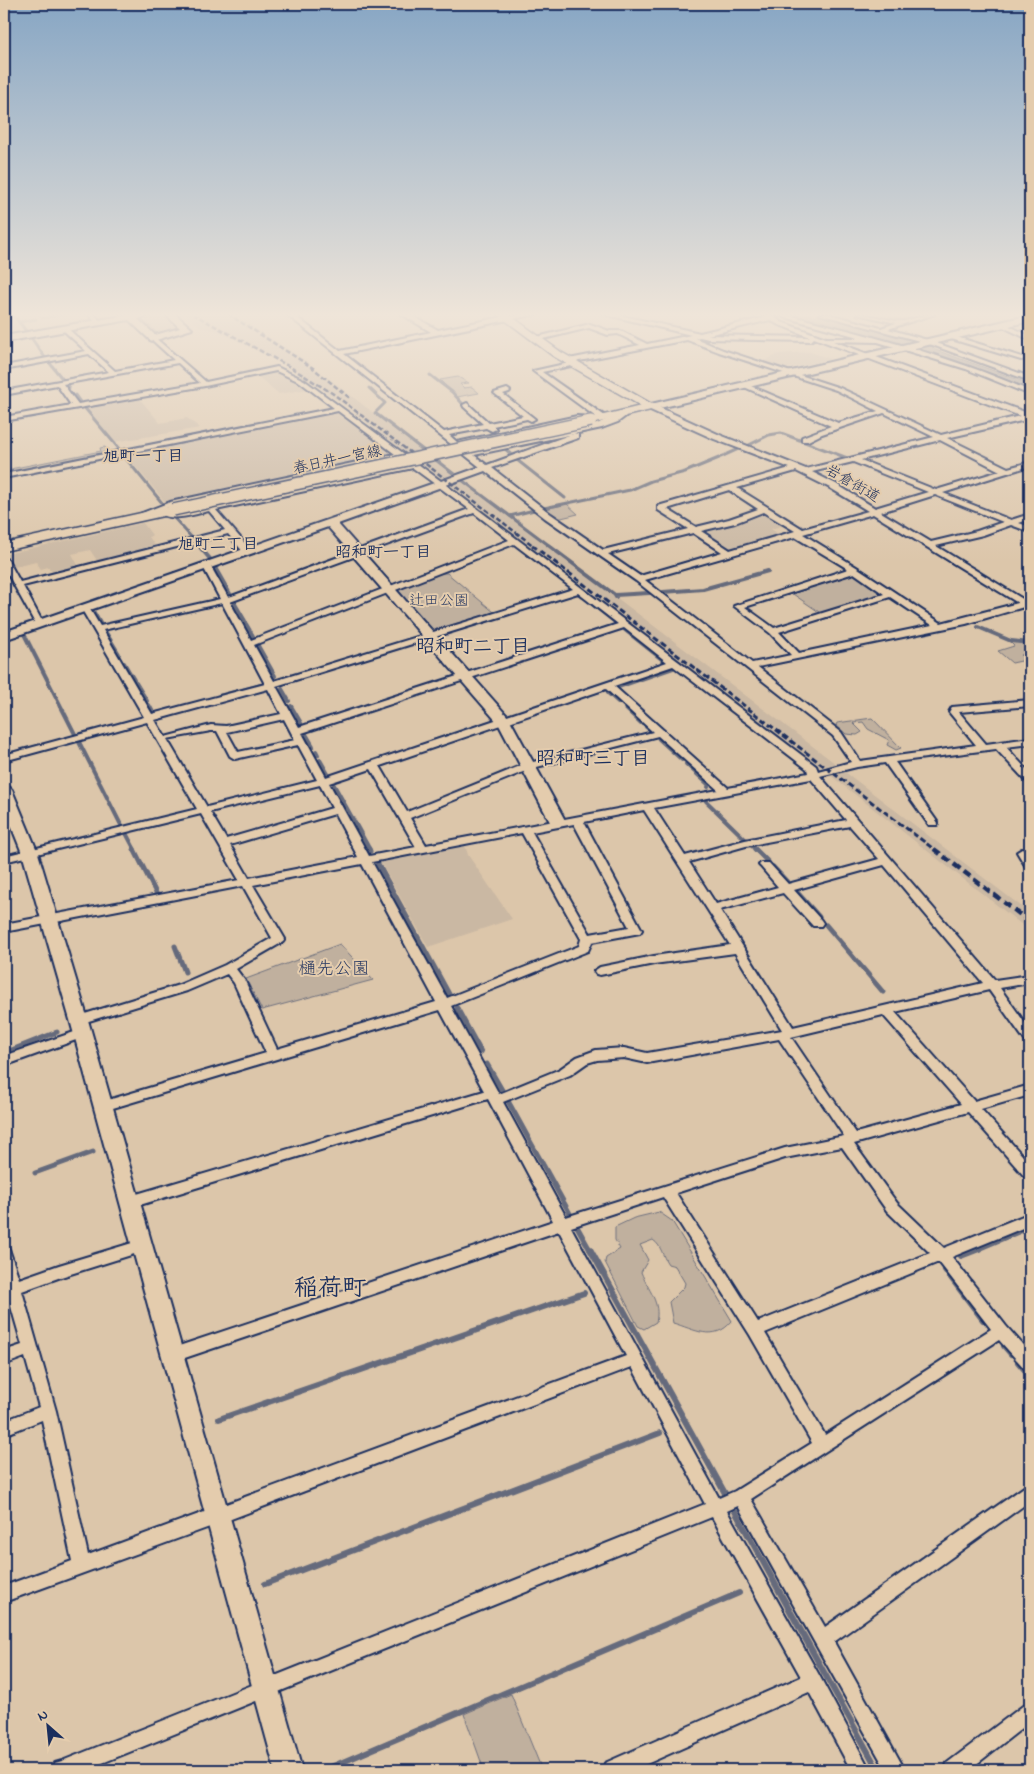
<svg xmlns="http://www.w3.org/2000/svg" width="1034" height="1774" viewBox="0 0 1034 1774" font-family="'Indie Flower','Klee One',sans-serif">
  <rect width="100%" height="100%" fill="#dcc6aa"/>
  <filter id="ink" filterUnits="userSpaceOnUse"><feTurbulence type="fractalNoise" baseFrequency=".02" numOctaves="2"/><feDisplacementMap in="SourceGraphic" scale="10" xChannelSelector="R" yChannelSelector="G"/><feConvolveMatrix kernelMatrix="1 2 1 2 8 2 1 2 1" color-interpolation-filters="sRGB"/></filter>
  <g filter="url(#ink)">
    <!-- built -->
    <g fill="#cab8a3">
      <path d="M185,314h47l8,5 66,42 148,114 -14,5 -93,-73 -52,-36 -77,-40 -16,-3z"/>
      <path d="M810,352l21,7 -45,10 -24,-7 17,-8z"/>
      <path d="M275,371h6l27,18 -29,5 -23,-19z"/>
      <path d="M138,397l22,26 27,-5 13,10 -86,14 -30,-37z"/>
      <path d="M337,412h4l54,42 -229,49 -41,-49z"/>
      <path d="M460,479l376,285 -20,4 -370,-284z"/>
      <path d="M766,512l19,13 -14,4 9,6 -49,15 -30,-18z"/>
      <path d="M143,523l9,12 -3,2 7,10 -58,15 -8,-12 -18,4 7,13 -26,6 -5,-6 -7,2 -5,-7 -22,5 -8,-13z"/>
      <path d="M845,772l185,141v18l-200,-156z"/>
      <path d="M465,845l3,10 44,64 -84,28 -48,-86z"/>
    </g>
    <!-- green -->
    <g fill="#c0b09e" stroke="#6e707e">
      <path d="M164,315l15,13 -22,5 -15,-14z"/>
      <path d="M458,377l11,6 -9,1 4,4 8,-1 7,6 -22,4 -17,-17z"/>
      <path d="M105,447l3,4 -2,2 -95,19 -1,-3 91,-18 -1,-3z"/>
      <path d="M567,504l11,10 -21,5 -12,-10z"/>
      <path d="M440,573h7l47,39 -57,17h-8l-31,-38 2,-3z"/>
      <path d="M851,573h4l30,20 -2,2 -61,19 -32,-22z"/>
      <path d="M1010,642l15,1 5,5v5l-9,2 5,5 -14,3 -14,-12 16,-5z"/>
      <path d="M872,718l29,30 -5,2 -9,-5 2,-5 -21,-11 -5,-7 -10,1 9,9 -5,3 -11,-1 -10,-9 1,-2z"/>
      <path d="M340,944l33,36 -111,30 -16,-31z"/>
      <path d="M659,1212l13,9 60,100c-18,22 -38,8 -59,2l-4,-21 15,-15 1,-4 -10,-17 -7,-2c-6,-8 -6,-18 -15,-24l-13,5 8,15 -7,12c7,18 20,30 15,50l-12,7 -6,-3 -33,-64 1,-4 14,-9 -5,-9v-13l19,-9z"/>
      <path d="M511,1694l31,76h-58l-20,-56z"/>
    </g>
    <!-- water -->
    <path fill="#97918f" stroke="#656a7b" d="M790,314h16l113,30 111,40v5l-75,-29 -43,-14z"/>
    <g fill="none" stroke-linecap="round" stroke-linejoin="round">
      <!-- stream-far3 -->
      <g stroke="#656a7b" stroke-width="3">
        <path d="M13,314l13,17"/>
        <path d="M42,318l21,-4"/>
        <path d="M19,322l17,-3"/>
        <path d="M32,339l14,20"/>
        <path d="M49,362l15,19"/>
        <path d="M430,375l22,17 18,20"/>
        <path d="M66,384l3,4"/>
        <path d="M369,388l16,15 -10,10 79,61"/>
        <path d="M75,395l5,7"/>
        <path d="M83,406l37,44"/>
        <path d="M480,422l2,2"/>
        <path d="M487,428l5,5"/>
        <path d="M747,446l22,-11 12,-2 69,26"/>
        <path d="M505,449l9,8"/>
        <path d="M123,455l40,49"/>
        <path d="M721,457l20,-9"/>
        <path d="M517,460l48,38"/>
        <path d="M462,480l88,66"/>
        <path d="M544,508l86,-18 21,-9 34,-9 34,-14"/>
        <path d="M510,516l24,-6"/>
        <path d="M175,519l17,19"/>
        <path d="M195,542l4,4"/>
      </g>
      <!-- stream-far2 -->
      <g stroke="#656a7b" stroke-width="4">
        <path d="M198,545l13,15"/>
        <path d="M548,545l67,50"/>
        <path d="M214,566l16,28"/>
        <path d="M663,592l40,-3 65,-18"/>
        <path d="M616,597l-1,-2 34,-2"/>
        <path d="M235,604l10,17"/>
        <path d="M592,604l24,19"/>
        <path d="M93,611l8,14"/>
        <path d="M246,624l7,12"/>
        <path d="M978,627l33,14 19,2"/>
        <path d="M625,630l39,31"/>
        <path d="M105,631l14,23"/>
        <path d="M24,634l52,102"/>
        <path d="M257,644l18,32"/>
        <path d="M124,663l10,17"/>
        <path d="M136,683l11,18"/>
        <path d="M618,687l55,-19"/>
        <path d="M282,689l7,12"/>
        <path d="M608,693l10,9"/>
        <path d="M219,696l42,-11"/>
        <path d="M149,705l5,9"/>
        <path d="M291,706l10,17"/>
        <path d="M625,708l16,15"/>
        <path d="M646,727l4,3"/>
        <path d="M306,734l7,12"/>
        <path d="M659,739l23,21"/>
        <path d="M79,742l42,83"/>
        <path d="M316,751l2,4"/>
        <path d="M320,760l8,14"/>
        <path d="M686,764l23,21 -1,2"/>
        <path d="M334,785l36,65"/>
        <path d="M706,801l39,38"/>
        <path d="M126,833l9,17"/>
        <path d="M752,846l4,4"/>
      </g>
      <!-- stream-far1 -->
      <g stroke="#656a7b" stroke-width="5">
        <path d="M134,849l23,46"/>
        <path d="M369,849l1,2"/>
        <path d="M755,849l13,13"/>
        <path d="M378,864l72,132"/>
        <path d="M773,867l15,16"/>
        <path d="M795,890l24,27"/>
        <path d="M826,925l57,67"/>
        <path d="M175,946l10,26"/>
        <path d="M457,1008l24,44"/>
        <path d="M4,1053l53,-21"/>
        <path d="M487,1064l15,26"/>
        <path d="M508,1101l82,149"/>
        <path d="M35,1173l58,-21"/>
        <path d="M976,1250l54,-23"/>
      </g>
      <!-- stream -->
      <g stroke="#656a7b" stroke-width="6">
        <path d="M590,1249l288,521"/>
        <path d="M961,1256l18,-7"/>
        <path d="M945,1270l38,50"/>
        <path d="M1004,1346l7,8"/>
        <path d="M1018,1362l12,14"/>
        <path d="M219,1419l365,-126"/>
        <path d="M265,1584l395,-151"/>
        <path d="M324,1770l415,-177"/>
      </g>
      <!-- river -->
      <path fill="#97918f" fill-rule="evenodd" d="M791,314c48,0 97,16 142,32l2,3 -2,3 -5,1 -43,-15 -92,-21z"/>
      <defs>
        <g id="street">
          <path d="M88,314h6l8,9 -1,1h-4z"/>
          <path d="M286,314h7l47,37 91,-19 -30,-18h8l29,16 69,-14 30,-2 -193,40 100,78 39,-8 -19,-17 -1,-2 4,-2 22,20 34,-7 -29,-23 13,-4 3,2 -1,1 -6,2 32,25 -4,2 -4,-2 -34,7 3,3 -4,2 -6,-3 -37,7 8,7 120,-26 19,1 -63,-46 36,-8 -3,-2 3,-2 71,-14 -22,-11 -10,1 -19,-7 -54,13 -3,-2 1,-1 57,-14 19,7h12l26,13 44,-9 -88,-21h11l86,19 66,-16 -3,-3h7l11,8 45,16h36l-89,-24h11c84,21 167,42 246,77v4l-2,-1 -62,-25 -88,-27 -45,-1 197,73v5l-83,19 61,30 22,-6v4l-87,27 68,27 19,-6v5l-11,4 11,4v5l-19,-7 -28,10 -47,11 90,55h4v9l-6,-3 -58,17 -208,43 83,65 19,29 116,-16 -27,-33 3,-5 78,-7v6l-71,6 27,32 44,-6v6l-24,3 24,26v9l-4,-1 -30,-32 -101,13 43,61 -1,2h-8l-44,-62 -28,4 -37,9 175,204 35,-5v8l-30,5 30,42v14l-4,-2 -37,-52 -94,22 79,89 56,-16v10l-49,14 49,55v14l-5,-1 -57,-65 -114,32 43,59 47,45 86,-35v12l-78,32 54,69 24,27v18l-5,-2 -26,-29 -248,159 74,128 199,-140 6,-3v17l-196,141 71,128h-19l-148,-264 -11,5 92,164 51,95h-19l-42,-78 -176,78h-30l2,-7 196,-86 -89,-160 -627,253h-32l2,-7 7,-2 643,-257 -73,-137 -414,157 -214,78v-16l68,-25 -30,-141 -38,15v-14l35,-14 -14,-50 -21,8v-14l18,-6 -14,-49 -4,1v-12l1,-1 -1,-37 5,2 10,30 40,-14 83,-25 5,2 2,4 -2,4 -86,27 -39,14 34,120 32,144 538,-199 -67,-125 -386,131 -5,-2 -3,-5 3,-5 5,-2 380,-127 -65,-122 -358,109 -5,-2 -2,-4 2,-4 5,-2 354,-105 -44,-81 -337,101 -5,-2 -2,-3 2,-3 168,-50 -32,-70 -7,-9 -40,17 -108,33 -4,-1 -2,-3 2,-3 104,-32 46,-20 47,-27 -29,-52 -239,46v-8l235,-44 -38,-66 -197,48v-6l193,-47 -50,-87 -143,39v-6l140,-38 -63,-109 1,-2h6l12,20 120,-27 -18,-34 4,-3 4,3 18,32 4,-1 237,-87 -56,-41 -197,42 34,39v4h-6l-16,-19 -205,52 20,37 -4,3 -3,-1 -32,-58v-9l4,2 12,22 205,-52 -16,-19c-13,3 -37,11 -48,3l1,-2h23l224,-48 -9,-6 -228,48 -31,11 -4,-2 33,-13 225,-48 -57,-43 -334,67v-4l330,-66 -34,-26 -24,-11 -71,15 -201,35v-4l67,-12 -14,-20 -53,10v-4l105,-19 -20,-18 -85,16v-4l82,-15 -23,-21v-2h4l48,43 59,-11 -23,-21 -1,-1 3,-2 53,46 71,-15 27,13 137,101 39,-14zM770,320l7,4 33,13 -102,-2zM700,337l8,2 103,2 3,-3 206,78 -79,19 -101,-47 -117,-38 -28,-12zM687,340l32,12 117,38 42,21 -40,12 -92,-39h-4v2l89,40 -29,11v4h6l14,-7 62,-21 50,24 -128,32 -86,-34 -66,-30h-6v4l66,30 76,29 -132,38v4l30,19 -85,21 -52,-36 -59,-46 86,-30v-4h-6l-85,31 -13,-10 128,-27 16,-6 8,-6v-4c-7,0 -21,9 -29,12l-127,27 -8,-6 115,-25 19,1 9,-1v-4l-63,-44 34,-7 1,-1 -3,-2zM178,363l22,20 -122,21 -15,-20zM940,440l60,31 -64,19 -75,-30zM853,462l75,30 -53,16 -39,-24 -24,-12zM485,471l60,47 91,63 197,155 18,26 -33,9 -2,-5 -370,-281zM796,471l34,17 38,23 -65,18 -66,-41zM729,490l29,19 -29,10 -33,8 -29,-18zM935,495l68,27 -26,9 -46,11 -50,-30zM763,512l32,19 -65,19 -29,-19 34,-8zM474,513l35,27 -258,100 -21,-38zM873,514l145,89 -77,20 -83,-55 -55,-34zM693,533l29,19 -82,24 -32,-22zM795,537l53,32 -114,37 36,27 21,22 -39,8 -107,-83zM514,544l59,45 -299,92 -20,-36zM854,573l30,21 -110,34 -29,-21zM578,593l40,31 -319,103 -23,-41zM890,597l42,28 -133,28 -20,-21zM222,603l43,81 -113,30 -49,-84zM624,628l43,34 -341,115 -24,-44zM673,666l134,103 1,4 -80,15 -114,-102zM268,689l13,25 -55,12 -15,-1 -46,12 -10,-17zM606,689l47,43 -128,32 -118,48 -27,-46zM284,719l11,21 -57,12 -11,-20zM211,731h6l13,25 5,3 63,-14 19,35 -110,27 -40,-68zM658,736l60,54 -292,55 -16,-27 123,-50zM371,769l45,78 -47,9 -40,-73zM811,779l35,41 -101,20 -60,16 -31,-48zM320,785l12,23 -106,31 -16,-27zM644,810l86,135 -76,11 -54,11 -6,4 2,3 4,1 54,-11 81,-11 47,77 -135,23 -23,-5 -28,2 -19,7 -17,12 -61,25 -48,-88 137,-55 4,-9 48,-9 2,-3 -58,-108zM335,814l23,43 -109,21 -19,-33zM574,824l55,103 -39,7 -58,-102zM850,826l29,33 -91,25 -19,-21h-8l-2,2 2,2 17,20 -62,17 -27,-42 57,-16zM522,833l59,106 -2,7 -132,52 -75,-136zM362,864l74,138 -159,47 -32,-68 -9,-12 47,-27 2,-3 -32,-54zM884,865l99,118 -190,44 -73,-117 63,-17 30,33h8l2,-3 -2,-3 -27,-30zM883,1015l78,89 -105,29 -65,-96zM779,1039l65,97 -59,12 -219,69 -63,-115 67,-27 17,-12 10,-3 27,-2 23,5zM842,1147l45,64 43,42 -172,69 -82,-129 109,-35zM663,1197l87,138 62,108 -77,48 -16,7 -148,-271zM939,1262l52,67 -166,106 -60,-102z"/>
          <path d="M819,314h10l52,14 15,-5 -39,-9c14,0 35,8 47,7 11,-2 20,-7 31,-7l-47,15 43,12 99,36v4l-103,-38z"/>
          <path d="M1003,323l27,13v4l-29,-14v-2z"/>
          <path d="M950,335l75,23 1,1 -5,1 -73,-22v-2z"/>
          <path d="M1022,849l4,1 4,6v12l-4,-1 -9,-15z"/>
          <path d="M83,1029l4,1 2,3 -2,3 -83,30v-10z"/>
          <path d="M1030,1702v20l-61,48h-24l2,-7 77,-58z"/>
        </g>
        <g id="secondary">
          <path d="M133,314h21l-16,5 17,16 25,-7 -15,-14h10l17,15 -39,12 -3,-1 -21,-20 -125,22v-6z"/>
          <path d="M1030,315v6l-379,89 -5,-3 5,-3z"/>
          <path d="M440,481l4,1 2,2 -2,2 -106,38 171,194 57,104 -3,3h-10l-3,-3 -52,-99 -170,-196 -324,113v-8z"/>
          <path d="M4,785l5,2 3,3 26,63 50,167 214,750h-27l-205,-750 -48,-167 -18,-45z"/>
        </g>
        <g id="primary">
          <path d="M497,314h11l53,38 96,55 -6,3 -60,14 -4,-1 -2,-2 2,-2 54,-13 -88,-50z"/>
          <path d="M173,506l6,4 -2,3 -173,38v-8z"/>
        </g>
      </defs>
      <!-- street casing -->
      <use href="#street" stroke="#1b2f5e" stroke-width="4"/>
      <!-- secondary casing -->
      <use href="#secondary" stroke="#1b2f5e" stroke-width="4"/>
      <!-- primary casing -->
      <use href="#primary" stroke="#1b2f5e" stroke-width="3"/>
      <!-- street -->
      <use href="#street" fill="#e4ccad" fill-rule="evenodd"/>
      <!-- secondary -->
      <use href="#secondary" fill="#e4ccad" fill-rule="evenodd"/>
      <!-- primary -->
      <use href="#primary" fill="#e4ccad" fill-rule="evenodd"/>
      <!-- rail-far2 -->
      <g stroke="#1b2f5e" stroke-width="2.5" stroke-dasharray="5 2.5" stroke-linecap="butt">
        <path d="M193,314l97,53 42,26 202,153"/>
        <path d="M228,314l85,54 38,31"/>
      </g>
      <!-- rail-far1 -->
      <path stroke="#1b2f5e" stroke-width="3" stroke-dasharray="6 3" stroke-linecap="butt" d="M532,545l403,305"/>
      <!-- rail -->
      <path stroke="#1b2f5e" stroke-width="4.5" stroke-dasharray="8 4.5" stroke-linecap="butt" d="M934,849l96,73"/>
      <defs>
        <path id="primary-bridge" d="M173,510l418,-89"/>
      </defs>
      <!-- primary-bridge casing -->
      <use href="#primary-bridge" stroke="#1b2f5e" stroke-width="14" stroke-linecap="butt"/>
      <!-- primary-bridge -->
      <use href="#primary-bridge" stroke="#e4ccad" stroke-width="11"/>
    </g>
  </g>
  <!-- sky -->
  <linearGradient id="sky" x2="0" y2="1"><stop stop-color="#87a6c4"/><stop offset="0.56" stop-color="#efe5d9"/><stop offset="1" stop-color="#efe5d9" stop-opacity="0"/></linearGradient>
  <rect width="1034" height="562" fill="url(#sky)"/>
  <g text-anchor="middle" stroke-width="4" stroke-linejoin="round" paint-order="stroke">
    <!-- far-street labels -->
    <g font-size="15" fill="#1b2f5e" stroke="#e4ccad">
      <text transform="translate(337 459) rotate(-12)" y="5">春日井一宮線</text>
      <text transform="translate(853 483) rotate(30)" y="5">岩倉街道</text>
    </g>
    <!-- far-park labels -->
    <g font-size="15" fill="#2c3c64" stroke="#e4ccad">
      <text x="439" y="605">辻田公園</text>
    </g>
    <!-- far-neighbourhood labels -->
    <g font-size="16" font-weight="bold" fill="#1b2f5e" stroke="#e4ccad">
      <text x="143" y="461">旭町一丁目</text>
      <text x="218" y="549">旭町二丁目</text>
      <text x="383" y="557">昭和町一丁目</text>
    </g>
    <!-- park labels -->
    <g font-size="18" fill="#2c3c64" stroke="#e4ccad">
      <text x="334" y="974">樋先公園</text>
    </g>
    <!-- neighbourhood labels -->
    <g font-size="19" font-weight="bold" fill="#1b2f5e" stroke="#e4ccad">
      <text x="473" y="652">昭和町二丁目</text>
      <text x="593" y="764">昭和町三丁目</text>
    </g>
    <!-- near-quarter labels -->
    <g font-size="24" font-weight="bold" fill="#1b2f5e" stroke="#e4ccad">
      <text x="330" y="1295">稲荷町</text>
    </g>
  </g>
  <!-- margin -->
  <rect width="1034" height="1774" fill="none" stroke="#e4ccad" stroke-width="20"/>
  <rect x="10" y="10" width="1014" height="1754" fill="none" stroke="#1b2f5e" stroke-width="2" filter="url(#ink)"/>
  <!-- north arrow -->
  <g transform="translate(48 1726) rotate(333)" stroke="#e4ccad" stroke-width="4" paint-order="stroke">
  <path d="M0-4L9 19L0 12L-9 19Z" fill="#1b2f5e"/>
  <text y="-8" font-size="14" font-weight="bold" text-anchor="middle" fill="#1b2f5e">N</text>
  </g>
</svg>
